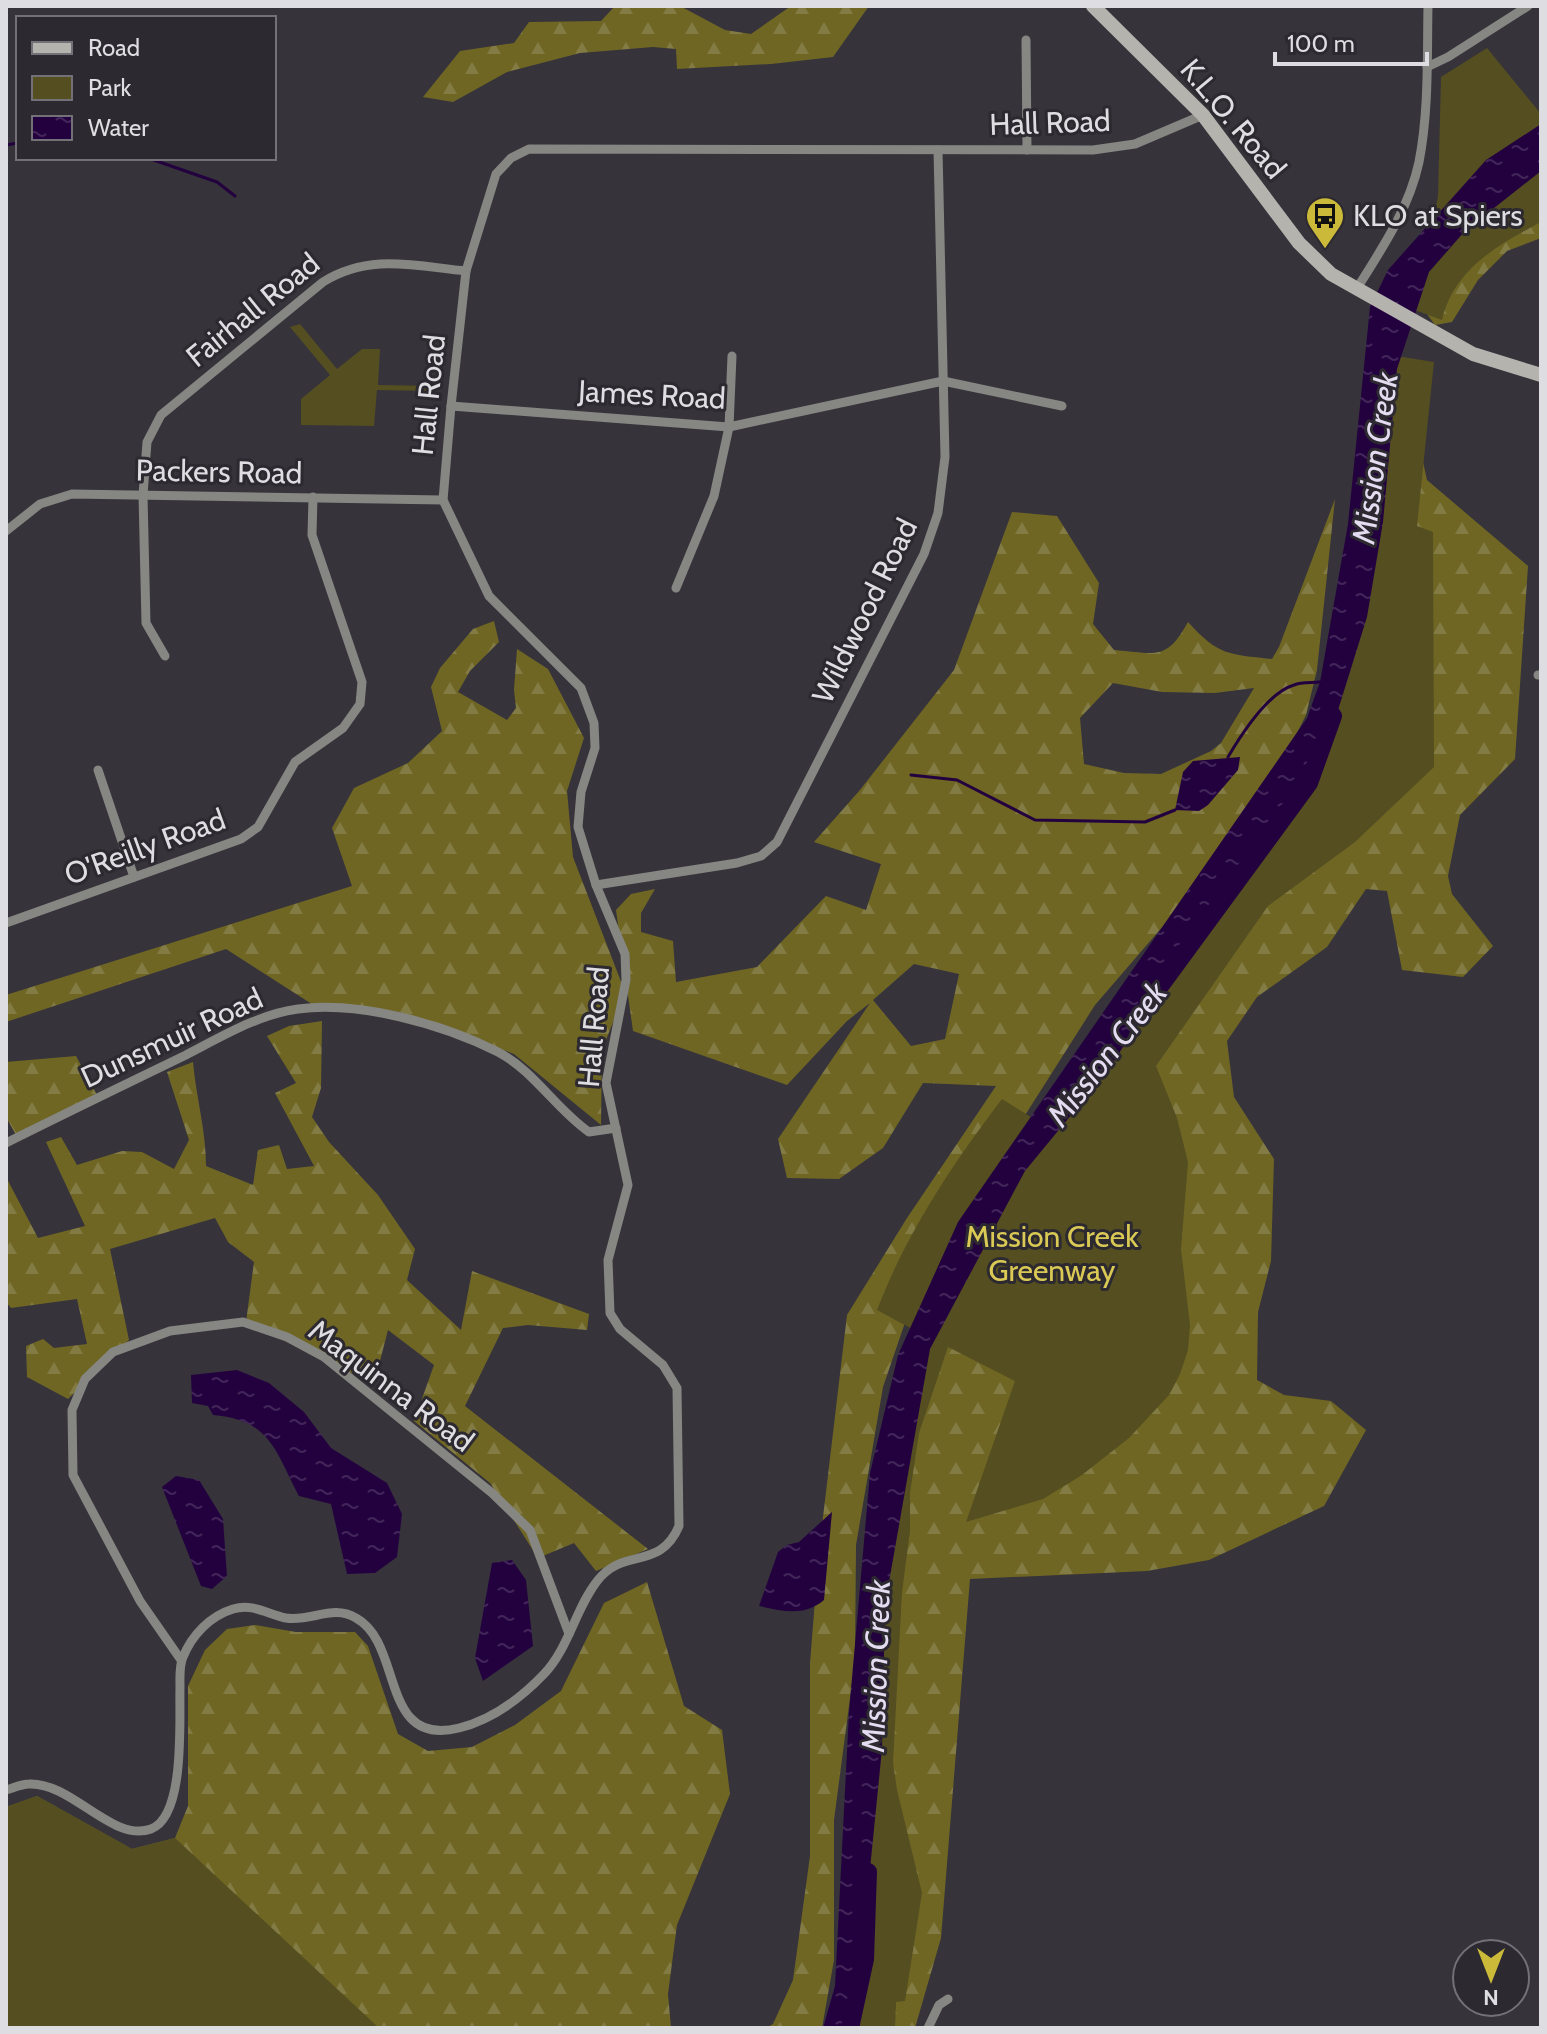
<svg xmlns="http://www.w3.org/2000/svg" width="1547" height="2034" viewBox="0 0 1547 2034" font-family="Cabin,sans-serif">
  <defs>
    <pattern id="forest-firs" width="22" height="20" patternUnits="userSpaceOnUse" patternTransform="scale(2)"><rect width="22" height="20" fill="#6f6624"/><path d="M5 1l3.5 6h-7zM16 11l3.5 6h-7z" fill="#837b44"/></pattern>
    <pattern id="water-ripples" width="26" height="14" patternUnits="userSpaceOnUse" patternTransform="scale(2)"><rect width="26" height="14" fill="#23013f"/><path d="M2 4q2-2 4 0t4 0M15 11q2-2 4 0t4 0" fill="none" stroke="#42265a"/></pattern>
  </defs>
  <rect width="100%" height="100%" fill="#36333a"/>
  <!-- forest -->
  <g fill="url(#forest-firs)" fill-rule="evenodd">
    <path d="M615,6h65l45,24 26,4 40,-28h78l-36,51 -62,7 -94,5 -1,-20 -23,-2 -73,6 -73,19 -54,30 -30,-5 37,-46 54,-8 15,-21 72,-1z"/>
    <path d="M1541,184v54l-34,13 -29,29 -26,42 -17,3 -8,-11z"/>
    <path d="M1421,453l6,27 101,86 -13,193 -55,56 -12,61 4,18 41,52 -30,31 -61,-7 -15,-79 -21,-2 -39,58 -70,50 -30,44 7,56 40,62 -3,102 -13,51 -1,68 27,15 47,6 35,29 -42,76 -115,54 -62,11 -177,8 -29,359 -26,90h-54l23,-520 84,-255 304,-417z"/>
    <path d="M1335,499l-18,171 -11,45 -22,44 -76,115 -113,131 -149,235 -35,65 -28,82 -27,158 -1,115 -21,160v140l-12,68h-56l7,-4 20,-44 17,-124v-193l9,-112 28,-236 60,-97 89,-132 -73,-3 -40,65 -44,31 -52,-1 -9,-39 92,-136 -23,18 -60,64 -154,-54 -17,-121 15,-16 24,-5 -14,24v19l32,9 3,41 81,-15 69,-71 40,14 15,-46 -67,-22 46,-52 94,-120 58,-158 45,4 42,67 -6,41 21,26c42,3 52,12 74,-28 31,34 40,32 84,37l7,-12zM1113,683l49,9 53,1 39,-5 -33,55 -10,8 -50,23 -37,-1 -40,-9 -4,-46zM914,964l45,10 -14,65 -34,7 -38,-46z"/>
    <path d="M494,621l5,21 -29,29 -12,21 49,28 9,-12 -2,-18 3,-41 31,20 36,69 -17,53 6,66 52,135 -23,58 -1,75 -87,-71 -115,-42 -81,-4 -92,-59 -220,73v-27l346,-109 -20,-58 22,-40 54,-25 34,-32 -11,-44 9,-19 33,-39z"/>
    <path d="M322,1021l-1,67 -9,29 17,25 49,53 37,54 -8,31 54,50 11,-59 117,43 -2,16 -59,-5 -25,3 -38,78 183,143 -52,22 -22,-28 -36,15 -48,-75 -76,-62 20,-56 -46,-35 -14,54 -128,-62 8,-60 -26,-20 -13,-24 -105,31 19,91 -61,59 -41,-22 -1,-31 17,-7 11,9 33,-4 -10,-45 -66,9 -5,-6v-125l32,61 47,-12 -39,-84 15,-5 16,28 45,-14 20,1 32,17 15,-29 -22,-68 26,-10c3,35 13,68 13,104l47,19 5,-35 21,-5 8,24 27,-3 -39,-73 21,-10 -29,-47 22,-10z"/>
    <path d="M76,1056l21,39 -81,40 -10,-18v-55z"/>
    <path d="M647,1582l37,124 38,24 8,64 -53,131 -9,69 3,34h-665v-221l31,-11 95,53 43,-11 13,-32v-120l17,-36 22,-21 28,-4 41,7h59l13,14 30,88 30,17 44,-4 43,-22 46,-34 43,-88z"/>
  </g>
  <!-- green -->
  <g fill="#544e20">
    <path d="M1487,48l54,66v108c-43,23 -87,47 -99,98l-49,-18 40,-82 5,-24 3,-119z"/>
    <path d="M300,324l37,45 25,-20h18l-2,36 60,1 -1,5 -60,-1 -3,36 -73,-1v-26l29,-24 -40,-48z"/>
    <path d="M1366,351l68,11 -17,164 16,6 1,235 -79,75 -87,64 -112,160 21,52 11,44 -7,87 9,76 -2,25 -8,24 -11,21 -40,43 -47,37 -39,24 -77,23 49,-141 -67,-34 -29,86 -9,60v38l-8,61 -9,171 4,27 25,103 -17,108 -9,1 -1,26h-67l9,-50 77,-648 -37,-20c29,-76 76,-147 125,-211l32,20 229,-314 65,-129 32,-227z"/>
    <path d="M37,1796l95,53 43,-11 204,190h-373v-221z"/>
  </g>
  <!-- water -->
  <g fill="url(#water-ripples)">
    <path d="M1541,124v47l-76,60 -36,41 -32,97 -14,153 -16,95 -33,106 -55,98 -71,92 -99,156 -84,102 -95,178 -45,256 -3,144 -18,180 -18,99h-23l12,-42 14,-274 21,-239 28,-118 60,-133 349,-504 13,-36 28,-158 22,-217 18,-37 98,-110z"/>
    <path d="M1240,757l-2,13 -30,35 -9,6 -24,-1 8,-38 10,-11z"/>
    <path d="M237,1370l32,13 35,29 27,36 56,35 15,31 -5,43 -22,16 -28,1 -16,-70 -32,-8c-24,-45 -28,-76 -86,-81l-5,-9 -16,-3 -1,-28z"/>
    <path d="M176,1476l23,4 24,39 4,57 -15,13 -11,-3 -39,-99z"/>
    <path d="M832,1512l-8,88c-20,17 -41,11 -65,6l19,-54 9,-7 12,-3z"/>
    <path d="M512,1560l14,20 7,66 -50,35 -8,-23 17,-95z"/>
  </g>
  <g fill="none" stroke-linecap="round" stroke-linejoin="round">
    <!-- stream -->
    <g stroke="#23013f" stroke-width="3">
      <path d="M6,145l12,-2"/>
      <path d="M148,158l69,24 18,14"/>
      <path d="M1228,757c13,-22 39,-64 66,-72 7,-3 18,-2 26,-3"/>
      <path d="M911,775l46,5 78,40 110,2 30,-12"/>
    </g>
    <!-- river -->
    <g stroke="#23013f" stroke-width="18">
      <path d="M1158,989l151,-206 24,-67"/>
      <path d="M850,2028l15,-69 3,-87"/>
    </g>
    <!-- street -->
    <g stroke="#868682" stroke-width="9">
      <path d="M1026,40l1,110"/>
      <path d="M1427,67l21,-10 80,-51"/>
      <path d="M1356,290c25,-40 53,-81 63,-128 10,-51 8,-105 9,-156"/>
      <path d="M451,406l278,21 214,-46 119,25"/>
      <path d="M6,531l34,-27 32,-10 371,6"/>
      <path d="M676,588l38,-92 15,-69 3,-71"/>
      <path d="M165,656l-19,-33 -3,-128 4,-53 14,-27 162,-133c47,-29 91,-16 143,-11"/>
      <path d="M1538,675h3"/>
      <path d="M98,770l36,107"/>
      <path d="M596,885l141,-22 24,-7 16,-14 147,-288 14,-41 7,-56 -7,-307"/>
      <path d="M6,923l235,-84 17,-12 37,-65 48,-34 17,-24 2,-22 -50,-147 1,-38"/>
      <path d="M6,1143c60,-30 120,-59 180,-88 35,-18 73,-41 112,-46 62,-8 145,15 200,43 36,19 58,57 91,80l27,-4"/>
      <path d="M181,1660l-41,-59 -67,-126 -1,-65 13,-31 28,-27 57,-21 73,-9 44,15 37,20 168,136 38,37 39,104"/>
      <path d="M6,1790c7,-2 16,-6 23,-6 43,-2 83,59 122,45 35,-13 28,-111 29,-142 0,-10 -1,-21 3,-30 9,-22 27,-41 50,-48 20,-6 34,5 53,9 25,4 47,-14 70,0 48,26 23,130 103,110 32,-8 62,-30 85,-54 25,-26 32,-67 54,-94 26,-33 62,-9 81,-54l-2,-138 -14,-23 -43,-36 -10,-16 -2,-53 20,-75 -22,-102 20,-103 -1,-26 -29,-69 -18,-58 3,-35 14,-44 -1,-25 -13,-35 -92,-92 -46,-96 8,-94 15,-135 30,-97 15,-16 18,-9 564,1 42,-6 68,-29"/>
      <path d="M928,2028l11,-23 9,-6"/>
    </g>
    <!-- secondary -->
    <path stroke="#b4b3ad" stroke-width="14" d="M1093,6l110,109 96,128 32,31 142,80 68,21"/>
  </g>
  <!-- icons -->
  <defs>
    <symbol id="bus-pin" viewBox="-11 -11 22 30"><path d="M0 17L-7.5 6A9.5 9.5 0 1 1 7.5 6Z" fill="#cbba39" stroke="#2c2930"/><path d="M-5-6H5V4H4V6H2V4H-2V6H-4V4H-5ZM-3.5-4V0h7V-4ZM-3.5 1.2v1.5H-2V1.2ZM2 1.2v1.5H3.5V1.2Z" fill="#111"/></symbol>
  </defs>
  <g fill-rule="evenodd">
    <use href="#bus-pin" x="1303" y="194" width="44" height="60"/>
  </g>
  <g text-anchor="middle" stroke-width="6" stroke-linejoin="round" paint-order="stroke">
    <!-- street labels -->
    <g font-size="30" fill="#dedde1" stroke="#2c2930">
      <text transform="translate(1233 119) rotate(50)" y="10">K.L.O. Road</text>
      <text transform="translate(1050 123) rotate(-2)" y="10">Hall Road</text>
      <text transform="translate(253 310) rotate(-39)" y="10">Fairhall Road</text>
      <text transform="translate(429 395) rotate(-84)" y="10">Hall Road</text>
      <text transform="translate(652 395) rotate(3)" y="10">James Road</text>
      <text transform="translate(219 472) rotate(1)" y="10">Packers Road</text>
      <text transform="translate(865 611) rotate(-64)" y="10">Wildwood Road</text>
      <text transform="translate(145 847) rotate(-20)" y="10">O'Reilly Road</text>
      <text transform="translate(594 1027) rotate(-85)" y="10">Hall Road</text>
      <text transform="translate(172 1038) rotate(-25)" y="10">Dunsmuir Road</text>
      <text transform="translate(391 1386) rotate(37)" y="10">Maquinna Road</text>
    </g>
    <!-- poi labels -->
    <g font-size="30" fill="#dedde1" stroke="#2c2930" text-anchor="start">
      <text x="1353" y="226">KLO at Spiers</text>
    </g>
    <!-- park labels -->
    <g font-size="30" fill="#daca55" stroke="#2c2930">
      <text x="1052" y="1247">Mission Creek<tspan x="1052" dy="34">Greenway</tspan></text>
    </g>
    <!-- water labels -->
    <g font-size="32" font-style="italic" fill="#e4dcf0" stroke="#2c2930">
      <text transform="translate(1375 458) rotate(-82)" y="11">Mission Creek</text>
      <text transform="translate(1107 1054) rotate(-52)" y="11">Mission Creek</text>
      <text transform="translate(876 1666) rotate(-88)" y="11">Mission Creek</text>
    </g>
  </g>
  <!-- border -->
  <rect width="1547" height="2034" fill="none" stroke="#dedde1" stroke-width="16"/>
  <!-- legend -->
  <rect x="16" y="16" width="260" height="144" fill="#2c2930" stroke="#737177" stroke-width="2"/>
  <rect x="32" y="42" width="40" height="12" fill="#b4b3ad" stroke="#737177" stroke-width="2"/>
  <text x="88" y="56" font-size="24" fill="#dedde1">Road</text>
  <rect x="32" y="76" width="40" height="24" fill="#544e20" stroke="#737177" stroke-width="2"/>
  <text x="88" y="96" font-size="24" fill="#dedde1">Park</text>
  <rect x="32" y="116" width="40" height="24" fill="url(#water-ripples)" stroke="#737177" stroke-width="2"/>
  <text x="88" y="136" font-size="24" fill="#dedde1">Water</text>
  <!-- north arrow -->
  <g transform="translate(1491 1978) rotate(180)"><circle r="38" fill="#2c2930" stroke="#737177" stroke-width="2"/>
  <path d="M0-6L14 30L0 20L-14 30Z" fill="#cbba39"/>
  <text y="-12" font-size="22" font-weight="bold" text-anchor="middle" fill="#dedde1">N</text>
  </g>
  <!-- scale -->
  <path d="M1275 52v12h152v-12" fill="none" stroke="#dedde1" stroke-width="4"/>
  <text x="1287" y="52" font-size="24" fill="#dedde1" stroke="#2c2930" stroke-width="6" paint-order="stroke">100 m</text>
</svg>
